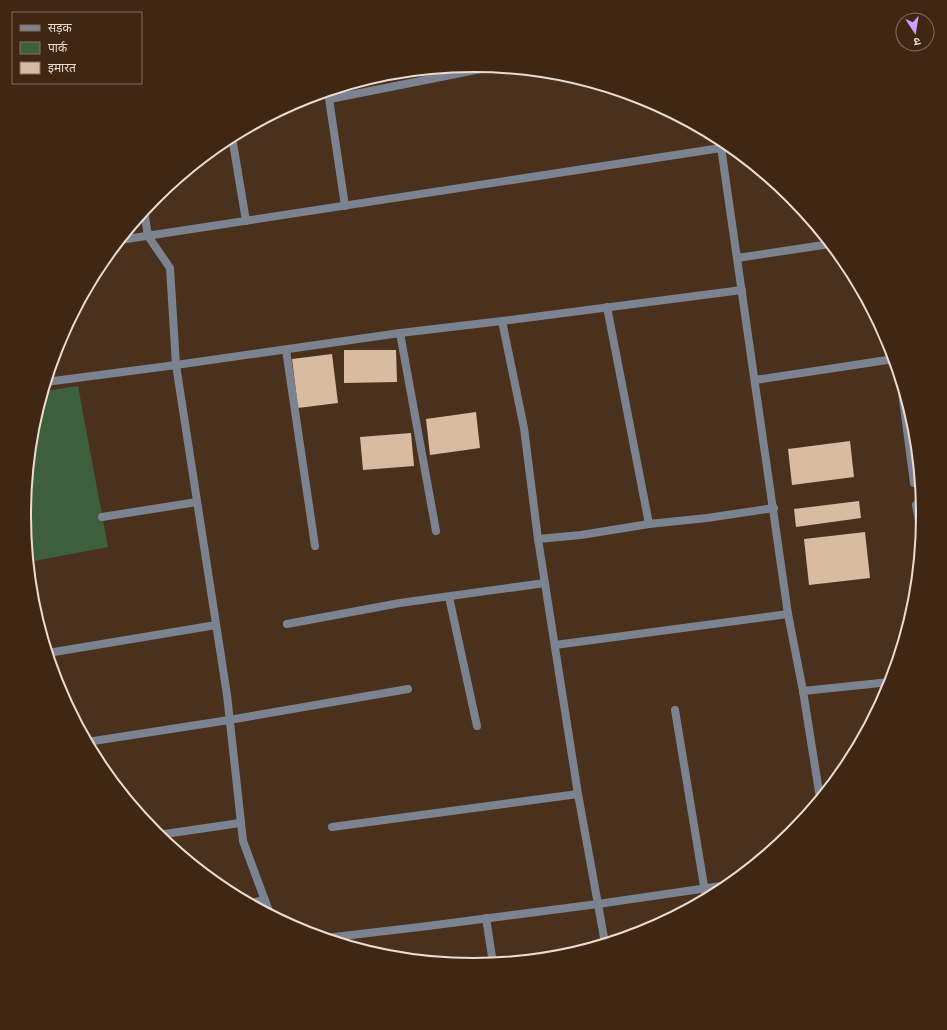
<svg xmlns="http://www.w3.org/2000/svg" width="947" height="1030" viewBox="0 0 947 1030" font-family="'Source Sans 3','Noto Sans Devanagari',sans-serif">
  <rect width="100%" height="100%" fill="#4a311d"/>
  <!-- green -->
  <path fill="#3d5f3b" d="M78,386l30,161 -79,15 -5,-47 9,-88 11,-36z"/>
  <!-- building -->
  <g fill="#d8bba1">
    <path d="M344,350h52l1,32 -53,1z"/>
    <path d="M332,354l6,49 -40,5 -6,-49z"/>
    <path d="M476,412l4,36 -50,7 -4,-36z"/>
    <path d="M411,433l3,33 -51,4 -3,-33z"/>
    <path d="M850,441l4,36 -62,8 -4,-36z"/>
    <path d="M859,501l2,17 -65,9 -2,-18z"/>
    <path d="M865,532l5,46 -61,7 -5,-46z"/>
  </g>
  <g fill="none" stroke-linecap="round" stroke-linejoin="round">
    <!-- street -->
    <g stroke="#7c8390" stroke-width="8">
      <path d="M328,92l17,114"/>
      <path d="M330,99l161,-32"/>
      <path d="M232,137l14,84"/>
      <path d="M720,140l68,474 15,77 17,107"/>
      <path d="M144,211l4,25 22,32 6,97 51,330 16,146 27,73"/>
      <path d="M120,240l601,-92"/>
      <path d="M737,258l93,-14"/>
      <path d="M607,307l42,217"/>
      <path d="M502,321l22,107 14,111 40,255 27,149"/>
      <path d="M400,333l36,198"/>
      <path d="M286,350l29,196"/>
      <path d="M755,380l139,-21"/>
      <path d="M46,382l130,-17 224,-32 102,-12 240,-31"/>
      <path d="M901,384l13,99"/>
      <path d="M916,505l5,28"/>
      <path d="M102,517l95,-15"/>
      <path d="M538,539l43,-4 68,-11 58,-6 67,-10"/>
      <path d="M449,597l28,129"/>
      <path d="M287,624l113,-21 145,-20"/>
      <path d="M555,645l233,-31"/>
      <path d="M48,653l168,-28"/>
      <path d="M803,691l87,-9"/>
      <path d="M675,710l31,188"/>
      <path d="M87,742l142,-22 179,-31"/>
      <path d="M332,827l246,-33"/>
      <path d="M158,835l82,-12"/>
      <path d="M250,903l15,-3"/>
      <path d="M486,918l7,45"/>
      <path d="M326,938l102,-12 170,-22 130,-19"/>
    </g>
  </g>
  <!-- crop -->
  <path d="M0 0H947V1030H0ZM473 72H474A442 442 0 0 1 916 514V516A442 442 0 0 1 474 958H473A442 442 0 0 1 31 516V514A442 442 0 0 1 473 72Z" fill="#402713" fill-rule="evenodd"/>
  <path fill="none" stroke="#ecdcd0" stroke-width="2" d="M473 72H474A442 442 0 0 1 916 514V516A442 442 0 0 1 474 958H473A442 442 0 0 1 31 516V514A442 442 0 0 1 473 72Z"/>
  <!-- legend -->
  <rect x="12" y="12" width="130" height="72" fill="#402713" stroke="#856f5f"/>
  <rect x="20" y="25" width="20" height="6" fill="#7c8390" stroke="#856f5f"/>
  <text x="48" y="32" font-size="12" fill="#ecdcd0">सड़क</text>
  <rect x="20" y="42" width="20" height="12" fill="#3d5f3b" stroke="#856f5f"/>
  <text x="48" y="52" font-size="12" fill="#ecdcd0">पार्क</text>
  <rect x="20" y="62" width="20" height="12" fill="#d8bba1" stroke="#856f5f"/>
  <text x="48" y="72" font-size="12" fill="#ecdcd0">इमारत</text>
  <!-- north arrow -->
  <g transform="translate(915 32) rotate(168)"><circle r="19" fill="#402713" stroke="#856f5f"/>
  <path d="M0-3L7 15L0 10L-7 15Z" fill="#d19dfe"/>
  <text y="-6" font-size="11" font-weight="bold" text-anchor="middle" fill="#ecdcd0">उ</text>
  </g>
</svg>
